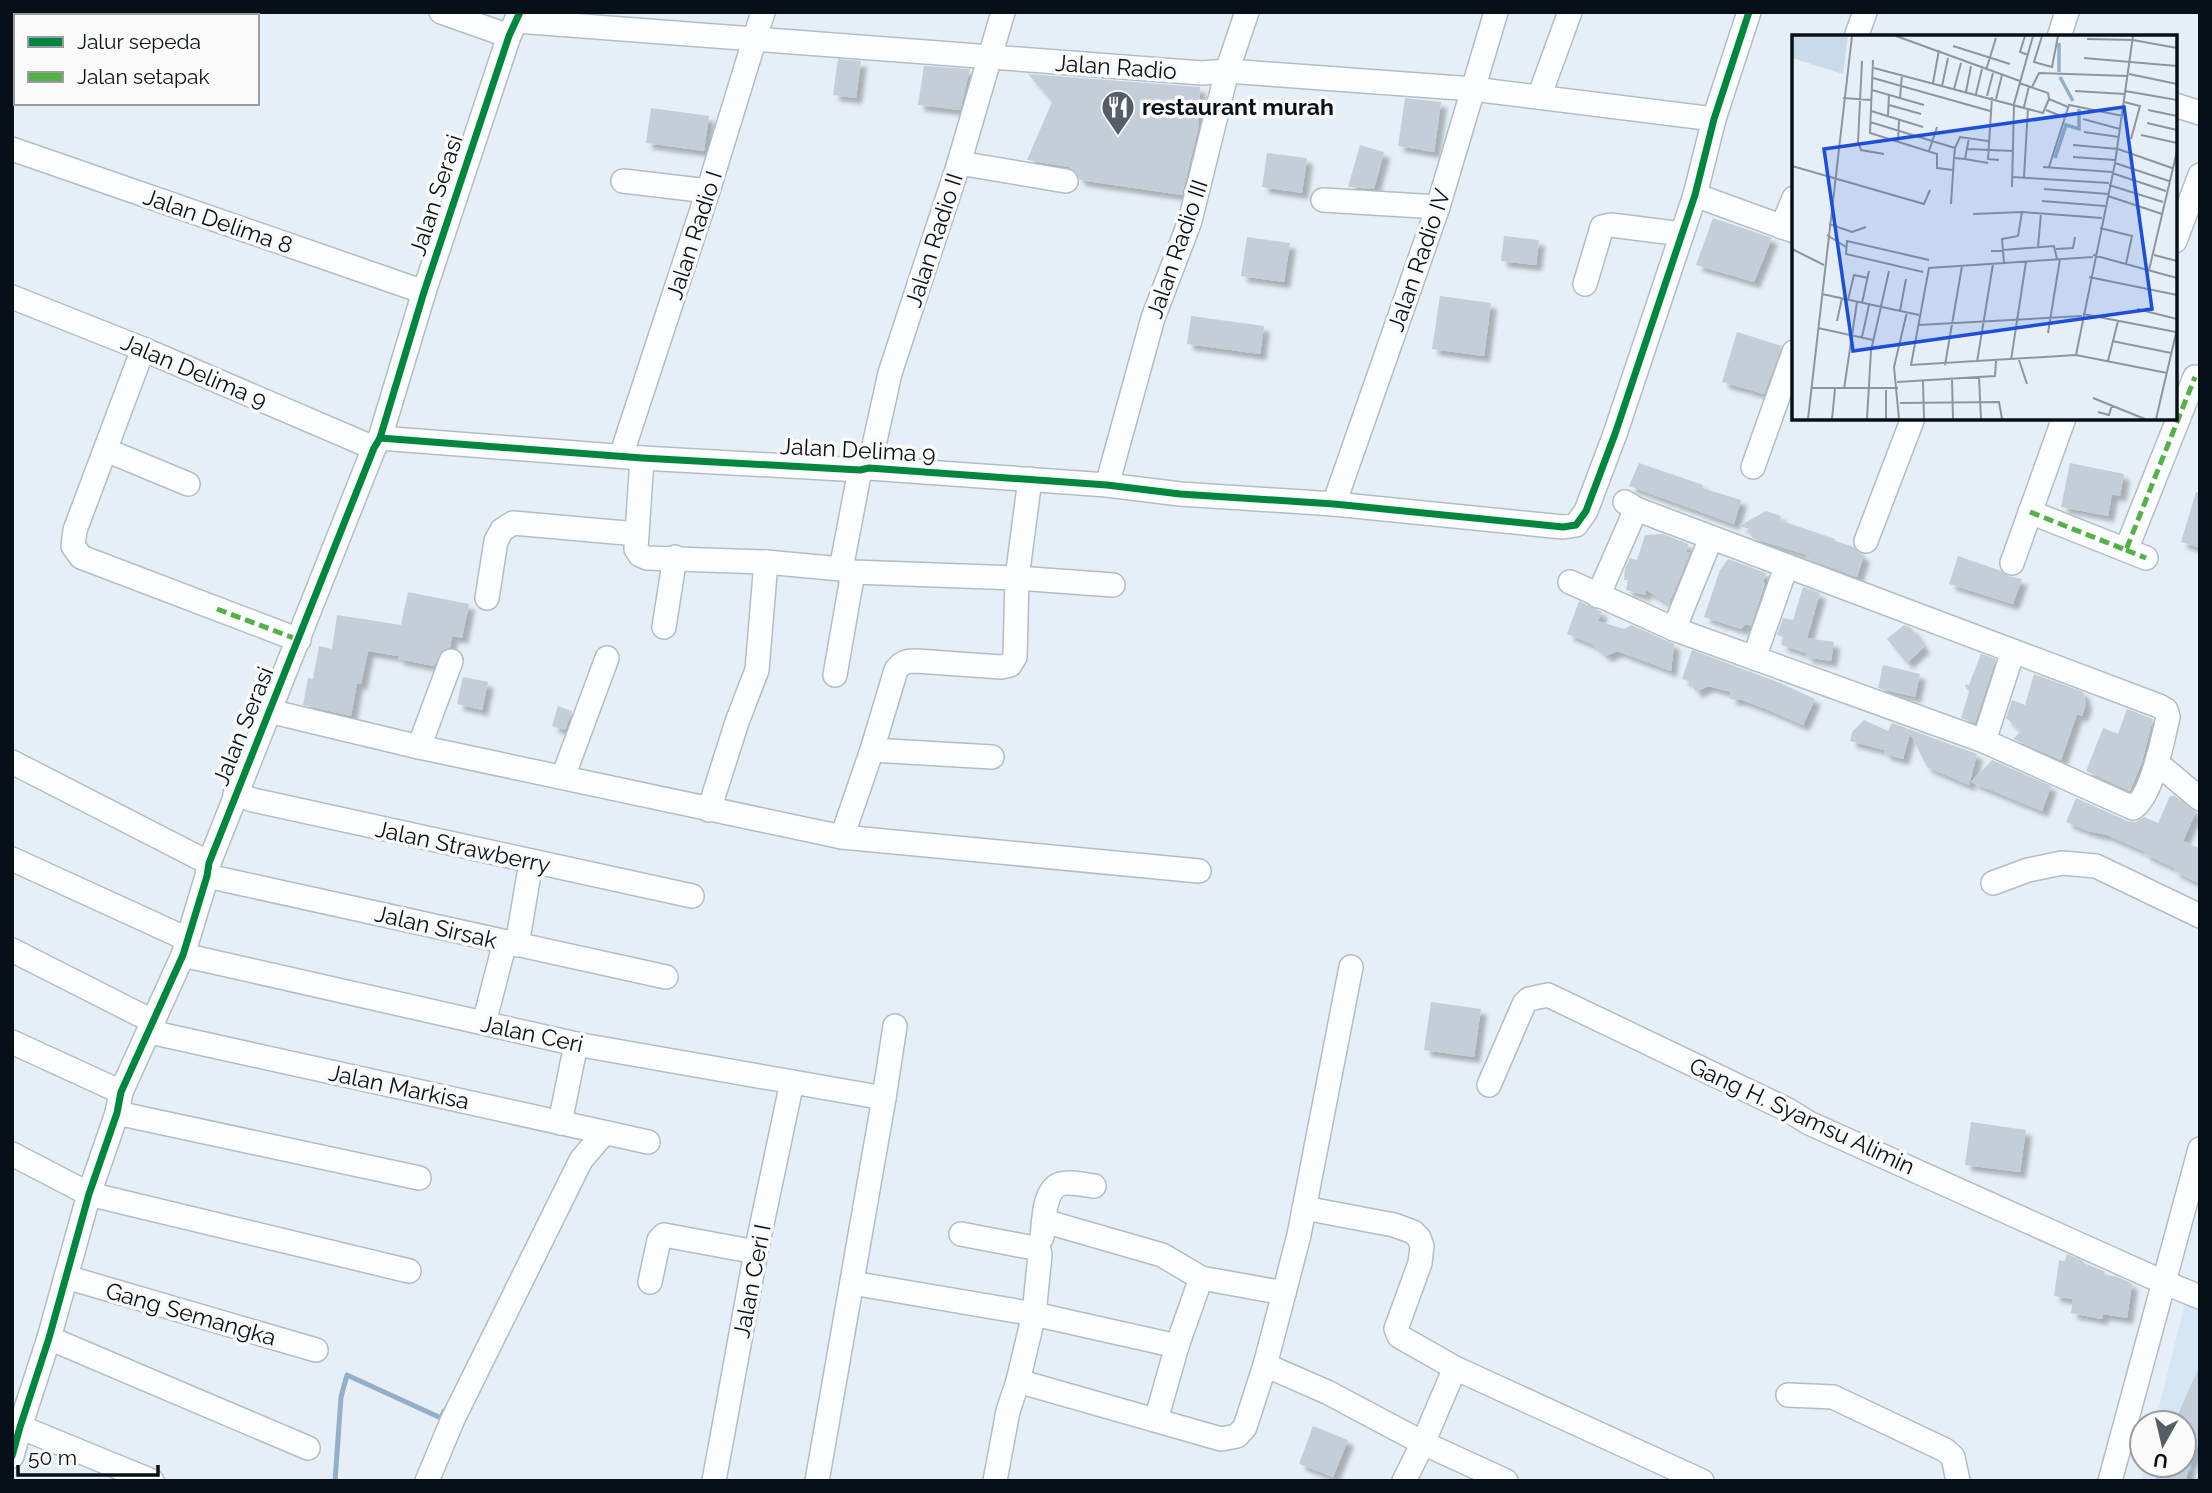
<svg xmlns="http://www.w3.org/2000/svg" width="2212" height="1493" viewBox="0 0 2212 1493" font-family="Raleway,sans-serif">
  <defs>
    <filter id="shadow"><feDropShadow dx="6" dy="6" stdDeviation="2" flood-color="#0004"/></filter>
  </defs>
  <rect width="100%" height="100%" fill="#e6eff7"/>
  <!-- built -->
  <path fill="#d6e6f4" d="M2187,1295l13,6v180h-59l4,-16h39v-42h-29z"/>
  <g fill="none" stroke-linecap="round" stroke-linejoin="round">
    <!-- stream -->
    <path stroke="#93afca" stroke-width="5" d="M335,1481l6,-84 6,-22 94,43 3,-7"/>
  </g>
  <!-- building -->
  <g fill="#c3ced8" filter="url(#shadow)">
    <path d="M838,59l23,2 -5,37 -23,-3z"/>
    <path d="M924,66l46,3 -10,41 -42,-5z"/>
    <path d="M1028,74l172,13 -2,42 -16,66 -102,-15 -5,-9 -6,-4 -42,-7 25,-58z"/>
    <path d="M1405,98l36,4 -7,50 -36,-6z"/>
    <path d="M651,108l58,8 -5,35 -58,-8z"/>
    <path d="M1360,145l24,7 -10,37 -26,-2z"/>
    <path d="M1267,153l40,5 -5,35 -40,-6z"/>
    <path d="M1713,218l59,20 -18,44 -58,-17z"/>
    <path d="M1504,236l35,4 -3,25 -35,-4z"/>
    <path d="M1247,237l43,6 -6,39 -43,-6z"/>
    <path d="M1440,296l51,7 -7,53 -52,-7z"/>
    <path d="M1191,316l73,10 -4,28 -73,-10z"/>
    <path d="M1737,332l45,14 -18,48 -42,-12z"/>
    <path d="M1639,463l64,22 -1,3 39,12 -7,24 -105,-38z"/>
    <path d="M2070,463l54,11 -4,22 -8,-2 -4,22 -47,-9z"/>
    <path d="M2196,492h4v56l-19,-6z"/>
    <path d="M1766,511l15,5 -2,4 56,19v2l19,6 6,7 4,1 -7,22 -51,-19 1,-3 -55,-17 -2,-9 -11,-3z"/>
    <path d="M1663,534l25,10 -2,8 4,1 -21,51 -23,-14 -1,5 -19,-5 2,-10h-4l1,-11 5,-11 7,2 8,-25z"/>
    <path d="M1958,556l43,15 7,5 14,3 -9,25 -64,-20z"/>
    <path d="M1728,559l38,14 -3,9 2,1 -14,43 -5,-2 -5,5 -37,-12 16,-47z"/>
    <path d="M1803,587l17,6 -13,45 27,4 -3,19 -25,-4 1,-4 -26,-8 2,-8 -6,-2 6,-17 10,2z"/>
    <path d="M408,592l61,12 -7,34 -10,-2 -2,11 -8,4 -8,15 -36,-7v-3l-30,-5 -7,33 -4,-1 -6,33 -48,-11 5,-27 5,1 6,-33 13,3 5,-34 64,10z"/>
    <path d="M1579,601l23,11 -4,9 26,8 7,-4 43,19 -3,27 -54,-20 -11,5 -14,-12 -25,-10z"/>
    <path d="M1904,625l7,3 13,19 -17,16 -20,-24z"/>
    <path d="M1692,650l88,33 35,16 -12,26 -37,-16 -24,-9 -12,-1 1,-7 -23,-6 -12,6 -6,-10 -8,-3z"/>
    <path d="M1981,654l15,5 -21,64 -14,-5 8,-26 -4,-6 1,-2 3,1z"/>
    <path d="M1883,665l37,9 -5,23 -37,-9z"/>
    <path d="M2034,674l49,18 3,12 -4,12 -5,-2 -16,46 -48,-21 8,-8 -15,-13 6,-18 13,5z"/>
    <path d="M463,677l25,5 -6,28 -25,-6z"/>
    <path d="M558,706l14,5 -7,19 -13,-4z"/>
    <path d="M2127,709l26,10 -11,43 -12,29 -44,-20 17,-43 15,6z"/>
    <path d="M1864,720l24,11 4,-8 85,31 -8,31 -42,-18 -17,-34 -7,26 -18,-5 -1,-4 -34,-9 2,-9z"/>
    <path d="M1992,760l59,26 -9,25 -71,-29z"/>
    <path d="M2170,796h5l21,16 -13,29 17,8v35l-26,-13 1,-3 -31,-14 2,-2 -39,-17 -19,-4 -22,-9 10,-24 51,23 9,1 8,-5 14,6z"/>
    <path d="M1431,1002l50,7 -7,48 -50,-7z"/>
    <path d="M1971,1122l55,8 -6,42 -55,-7z"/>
    <path d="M2067,1254l16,7v2l21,8v4l14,2 14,7 -5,34 -24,-4 -1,5 -31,-6 2,-14 -19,-3 5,-36 6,1z"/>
    <path d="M2200,1365v76l-11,24 -3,16h-31l5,-16h24v-42h-10z"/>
    <path d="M1313,1426l35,14 -15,37 -34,-13z"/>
  </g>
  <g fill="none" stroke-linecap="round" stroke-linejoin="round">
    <defs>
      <g id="minor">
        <path d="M441,12l68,24"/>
        <path d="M517,21l685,52 25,-2 246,18 241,30"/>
        <path d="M1856,37l9,-25"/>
        <path d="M2059,37l8,-25"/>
        <path d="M1539,97l31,-85"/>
        <path d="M2175,105l25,8"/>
        <path d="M12,149l412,143"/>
        <path d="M959,163l107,18"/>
        <path d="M623,181l85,10"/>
        <path d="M1695,195l99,36"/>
        <path d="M1323,200l115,7"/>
        <path d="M1782,227l12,-29"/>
        <path d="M2175,241l25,-66"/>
        <path d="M1585,284l17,-57 9,-2 71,9"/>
        <path d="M12,297l131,52 231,99"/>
        <path d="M143,349l-68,181 -2,16 8,11 218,83"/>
        <path d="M380,438l262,20 218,12 9,-2 238,17 73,9 154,10 229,23 13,-2 10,-14 29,-77 80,-239 19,-76 35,-107"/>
        <path d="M106,450l82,34"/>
        <path d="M621,456l87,-265 55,-179"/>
        <path d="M642,458l-6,91 4,6 7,3 119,4 75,7 12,3 164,6 96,7"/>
        <path d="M1753,467l41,-115"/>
        <path d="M869,468l21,-95 69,-210 44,-151"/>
        <path d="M1107,485l46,-167 37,-97 37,-150 20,-59"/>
        <path d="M1334,504l104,-297 58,-195"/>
        <path d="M2030,512l96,38 69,-173"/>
        <path d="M1866,541l47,-123"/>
        <path d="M2126,550l20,8"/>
        <path d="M2012,563l52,-145"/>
        <path d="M841,569l19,-99"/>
        <path d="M1570,582l104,47 310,112 149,67c19,-12 30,-69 35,-91l-2,-7 -7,-4 -523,-197 -11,-7"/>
        <path d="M1598,596l38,-87"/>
        <path d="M487,598l9,-57 6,-11 11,-7 124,11"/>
        <path d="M664,627l11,-70"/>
        <path d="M1674,629l37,-91"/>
        <path d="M1754,658l32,-91"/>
        <path d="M835,675l18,-103"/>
        <path d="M269,711l150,36 423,90 357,34"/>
        <path d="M1984,741l29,-90"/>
        <path d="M419,747l32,-86"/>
        <path d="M872,750l120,7"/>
        <path d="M12,762l197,101"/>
        <path d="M2157,763l43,36"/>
        <path d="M563,777l44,-119"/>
        <path d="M235,794l18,6 439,96"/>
        <path d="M709,810l28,-88 20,-52 9,-108"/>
        <path d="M842,837l30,-87 24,-80c6,-8 11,-9 20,-9l85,6 9,-2 5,-8 2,-79 13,-99"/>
        <path d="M12,859l175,80"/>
        <path d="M207,876l459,101"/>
        <path d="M1993,883l35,-13 34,-7 34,3 104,50"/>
        <path d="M517,945l14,-83"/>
        <path d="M12,950l142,72"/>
        <path d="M183,955l393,89 308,54"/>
        <path d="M484,1023l21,-81"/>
        <path d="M150,1032l498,110"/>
        <path d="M12,1042l109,50"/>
        <path d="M1489,1085l35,-81 5,-5 19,-4 240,115 21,13 354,159 37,15"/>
        <path d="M117,1113l302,65"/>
        <path d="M560,1123l16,-79"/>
        <path d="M12,1154l77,40 320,77"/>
        <path d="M1304,1208l90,17 19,7 6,6 3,8 -2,17 -24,66 3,7 5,3 51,29 247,113"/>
        <path d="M1044,1221l118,34 39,23"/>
        <path d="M961,1234l73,14 5,2 1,5 -6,59 -16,67 -10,30 -13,70"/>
        <path d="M1042,1237c2,-15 1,-46 18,-53 9,-3 25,1 34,2"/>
        <path d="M66,1277l250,73"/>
        <path d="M650,1282l9,-42 5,-5 92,17"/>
        <path d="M852,1283l182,31 143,32"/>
        <path d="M1284,1293l15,-58 52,-268"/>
        <path d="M49,1338l259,110"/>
        <path d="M1018,1381l203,58 16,-3 8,-9 20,-62"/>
        <path d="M1788,1395l45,2 112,53 8,7 5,24"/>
        <path d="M1156,1420l21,-74 24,-68 83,15 -19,72 62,27 96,51 83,38"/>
        <path d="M20,1427l132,54"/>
        <path d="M12,1456l8,-29 29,-89 40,-144 28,-81 4,-21 62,-137 24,-79 2,-13 165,-415 6,-10 44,-146 85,-256 11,-24"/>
        <path d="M427,1481l26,-62 128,-259 23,-27"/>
        <path d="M714,1481l42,-229 36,-170"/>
        <path d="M817,1481l67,-383 11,-72"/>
        <path d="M1404,1481l19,-38 32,-75"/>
        <path d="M2110,1481l90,-332"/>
      </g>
    </defs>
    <!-- minor casing -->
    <use href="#minor" stroke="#b4bdc5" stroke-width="26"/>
    <!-- minor -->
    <use href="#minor" stroke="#fbfdfe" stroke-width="23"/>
    <!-- quiet -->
    <g stroke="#54b145" stroke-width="5" stroke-dasharray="10 5" stroke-linecap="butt">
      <path d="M2030,512l96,38 69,-173"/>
      <path d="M2126,550l20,8"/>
      <path d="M217,609l82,31"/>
    </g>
    <defs>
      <g id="cycleway">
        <path d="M380,438l262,20 218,12 9,-2 238,17 73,9 154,10 229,23 13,-2 10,-14 29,-77 80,-239 19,-76 35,-107"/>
        <path d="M12,1456l8,-29 29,-89 40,-144 28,-81 4,-21 62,-137 24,-79 2,-13 165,-415 6,-10 44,-146 85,-256 11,-24"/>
      </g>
    </defs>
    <!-- cycleway casing -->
    <use href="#cycleway" stroke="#fafafa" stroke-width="11"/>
    <!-- cycleway -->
    <use href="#cycleway" stroke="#00873e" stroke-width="7"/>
  </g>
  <!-- icons -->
  <defs>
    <symbol id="restaurant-pin" viewBox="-11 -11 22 30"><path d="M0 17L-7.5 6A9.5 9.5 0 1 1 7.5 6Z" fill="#555e67" stroke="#fafafa"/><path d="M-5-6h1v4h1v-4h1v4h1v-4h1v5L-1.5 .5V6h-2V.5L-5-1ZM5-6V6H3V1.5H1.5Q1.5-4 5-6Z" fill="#fff"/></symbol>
  </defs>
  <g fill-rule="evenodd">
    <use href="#restaurant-pin" x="1099" y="88" width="38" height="52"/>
  </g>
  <g text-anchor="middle" stroke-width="7" stroke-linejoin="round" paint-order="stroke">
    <!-- street labels -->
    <g font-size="23" fill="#071019" stroke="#fafafa">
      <text transform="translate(1116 67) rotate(4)" y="8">Jalan Radio</text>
      <text transform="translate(436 195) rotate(-72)" y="8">Jalan Serasi</text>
      <text transform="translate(218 221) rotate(19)" y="8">Jalan Delima 8</text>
      <text transform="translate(694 235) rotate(-72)" y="8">Jalan Radio I</text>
      <text transform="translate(934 240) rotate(-72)" y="8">Jalan Radio II</text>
      <text transform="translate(1177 249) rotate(-71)" y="8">Jalan Radio III</text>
      <text transform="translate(1419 260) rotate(-71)" y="8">Jalan Radio IV</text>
      <text transform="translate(194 371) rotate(23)" y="8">Jalan Delima 9</text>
      <text transform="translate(858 450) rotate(3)" y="8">Jalan Delima 9</text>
      <text transform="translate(243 726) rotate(-68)" y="8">Jalan Serasi</text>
      <text transform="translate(463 847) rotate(12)" y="8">Jalan Strawberry</text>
      <text transform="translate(436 927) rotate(13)" y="8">Jalan Sirsak</text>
      <text transform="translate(532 1034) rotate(12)" y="8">Jalan Ceri</text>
      <text transform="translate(399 1087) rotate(12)" y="8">Jalan Markisa</text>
      <text transform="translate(1802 1116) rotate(25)" y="8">Gang H. Syamsu Alimin</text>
      <text transform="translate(752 1281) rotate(-79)" y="8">Jalan Ceri I</text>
      <text transform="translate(191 1314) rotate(16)" y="8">Gang Semangka</text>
    </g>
    <!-- poi labels -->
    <g font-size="23" font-weight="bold" fill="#071019" stroke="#fafafa" text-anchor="start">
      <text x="1142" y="115">restaurant murah</text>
    </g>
  </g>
  <!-- overview -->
  <g transform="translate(1792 35)">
    <rect width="385" height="385" fill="#e6eff7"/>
    <path d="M0,1h56l-5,38 -51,-16z" fill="#c9dbea"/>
    <path fill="none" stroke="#93afca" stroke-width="3.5" d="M267,8v29M268,42l13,24M263,123l11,-33 13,4v-20"/>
    <path fill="none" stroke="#8d969e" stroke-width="2" d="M104,1l124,45M233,1l-5,16 8,3M250,1l-8,26 18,5 6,-31M295,4l46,1 44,8M161,11l57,18M292,23l93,8M81,25l-3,73 67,21v14l16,2M70,26l-4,81 3,8 23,4M82,33l169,45 6,-14M194,35l10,-32M337,39l48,10M81,43l117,33M141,48l6,-33M227,48l29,10 1,6 19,8M150,51l6,-28M240,52l7,-14 89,3M162,54l7,-26M80,55l52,15M283,56l50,3M333,56l52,9M174,57l5,-26M184,59l6,-25M195,61l6,-23M200,62l-4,62 11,1M51,63l28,2M108,63l2,-23M204,64l6,-24M332,67l16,4 -9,33M97,70l32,9M232,72l5,-21M254,75l20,8M356,75l29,6M79,76l52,16M96,81l1,-22M291,84l37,10M78,87l85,26 -1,10 11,1 4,-21M355,88l30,7M292,97l35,5M349,100l36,8M106,107l1,-22M281,110l45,4 54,19M163,113l5,-11 28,4M175,114l46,2M137,116l8,-24M281,122l42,3M173,124l23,4M323,128l54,18M0,131l132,38 6,-14M251,132l69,5M257,132l20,-62 54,11M320,138l54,18M220,142l97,6M232,142l4,-69M317,150l54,17M220,152l2,-83 19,-68M252,154l64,5M316,161l54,18M250,166l63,5M159,169l3,-46M181,179l49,-2 80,6M37,189l23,8 14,-5M308,193l32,8 -6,28M35,200l19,12M246,212l3,-34M0,214l32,16M264,214l17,-1 2,-11M199,216l63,-5 3,13M301,220l84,23M362,220l23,6M301,222l-164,11 -18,97 165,-10 91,18M212,228l-2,-24 16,-3 4,-24M357,235l28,-119M131,237l-77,-18 1,-13 82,19M297,242l88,18M30,259l97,21M56,265l6,-25 14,3M70,268l7,-32M345,274l40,10M108,276l6,-32M291,279l93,18M45,286l5,-23M126,290l164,-9M26,293l55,12M256,298l12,-74M70,302l7,-32M320,306l59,12M284,320l39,-192 18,-127M219,325l15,-98M227,325l8,24M316,326l10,-40M185,327l16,-98M153,330l17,-99M187,342l2,42M160,344l1,40M131,346l1,38M105,347l98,-6 1,-15M19,353h87M52,354l13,-87M301,363l52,21M108,368l99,-1 3,17M306,377l11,3 3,-10M16,384l44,-383M40,384l3,-30M75,384l4,-68 18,-80M94,384v-29M107,384l-5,-52 13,-55M364,384l21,-90"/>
    <path fill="#1d4ed8" fill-opacity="0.15" stroke="#1d4ed8" stroke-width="3.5" d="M332,72l28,202 -299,42 -29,-202z"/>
    <rect width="385" height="385" fill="none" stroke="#071019" stroke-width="3.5"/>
  </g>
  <!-- border -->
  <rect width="2212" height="1493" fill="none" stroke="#071019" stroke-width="28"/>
  <!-- legend -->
  <rect x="14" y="14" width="245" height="91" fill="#fafafa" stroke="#999ca0" stroke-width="2"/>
  <rect x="28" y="37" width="35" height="10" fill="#00873e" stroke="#999ca0" stroke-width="2"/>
  <text x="77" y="49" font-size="21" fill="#071019">Jalur sepeda</text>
  <rect x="28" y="72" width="35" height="10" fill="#54b145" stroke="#999ca0" stroke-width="2"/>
  <text x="77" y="84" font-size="21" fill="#071019">Jalan setapak</text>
  <!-- north arrow -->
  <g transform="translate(2163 1444) rotate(188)"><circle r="33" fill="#fafafa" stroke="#999ca0" stroke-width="2"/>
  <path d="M0-5L12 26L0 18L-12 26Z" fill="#555e67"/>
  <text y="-10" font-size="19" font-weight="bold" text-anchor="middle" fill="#071019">U</text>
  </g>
  <!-- scale -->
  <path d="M18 1465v10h140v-10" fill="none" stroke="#071019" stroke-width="3.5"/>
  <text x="28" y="1465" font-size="21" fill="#071019" stroke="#fafafa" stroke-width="5" paint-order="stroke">50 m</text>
</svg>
